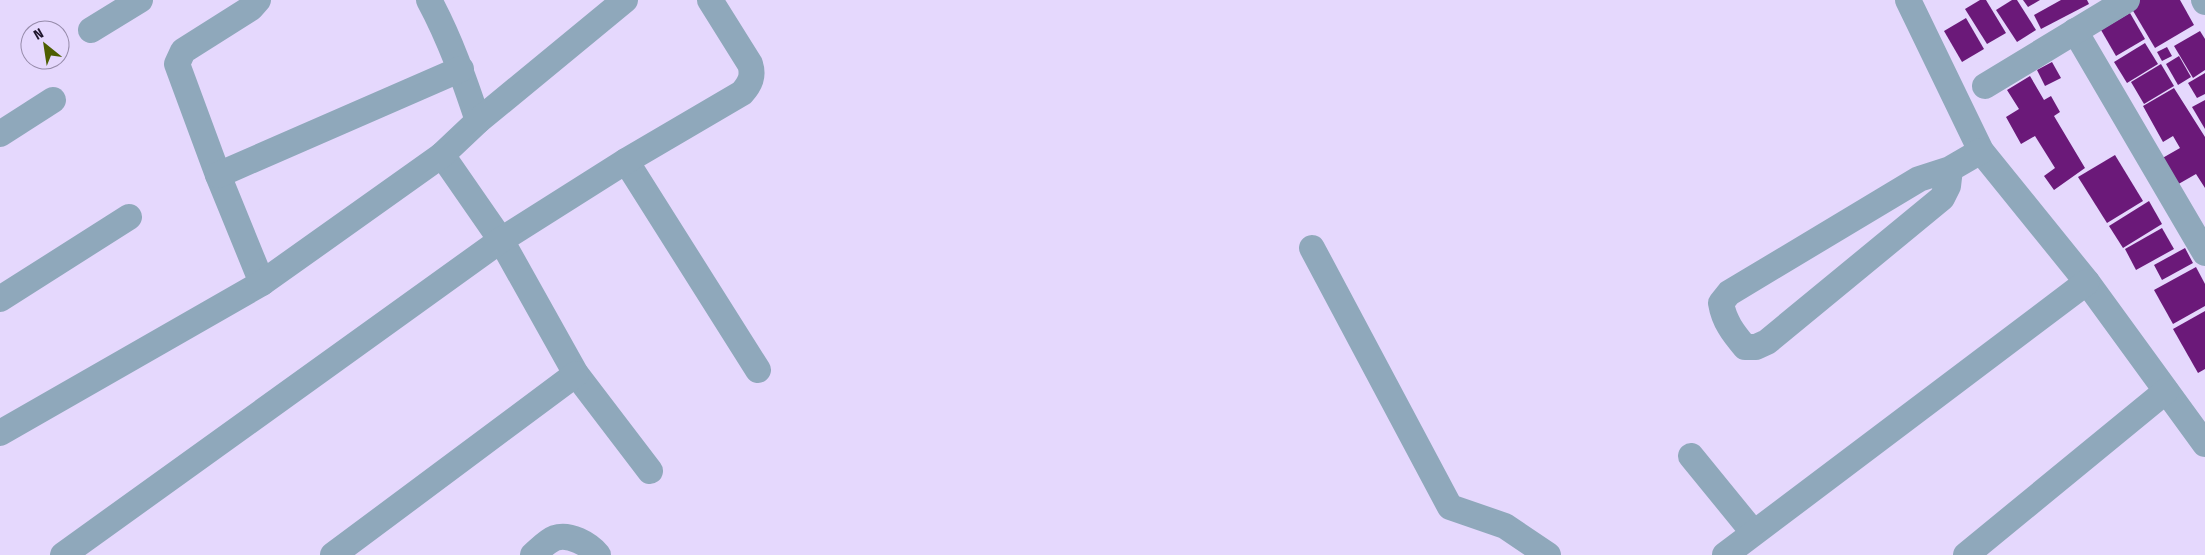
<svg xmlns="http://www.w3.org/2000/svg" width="2205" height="555" viewBox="0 0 2205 555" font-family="'Fira Sans Condensed',sans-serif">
  <rect width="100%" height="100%" fill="#e5d8fd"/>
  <!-- building -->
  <g fill="#6b1979">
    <path d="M1980,0h6l20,33 -19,11 -22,-35z"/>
    <path d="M2012,0h5l19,30 -19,12 -21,-32z"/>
    <path d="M2023,0h17l-12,7z"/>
    <path d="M2061,0h26l2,4 -48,25 -7,-14z"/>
    <path d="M2136,0h44l14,25 -39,23 -26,-44z"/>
    <path d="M2130,13l15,26 -29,17 -15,-26z"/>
    <path d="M1966,18l18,31 -22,13 -18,-31z"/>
    <path d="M2200,31l5,8v31l-12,8 -19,-32z"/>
    <path d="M2145,43l13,21 -31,19 -13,-21z"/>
    <path d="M2167,47l5,9 -10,5 -5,-9z"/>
    <path d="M2179,56l12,21 -13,8 -12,-21z"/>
    <path d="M2052,62l9,16 -16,8 -8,-16z"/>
    <path d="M2161,64l13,22 -30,18 -13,-22z"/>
    <path d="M2205,73v21l-8,4 -9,-15z"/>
    <path d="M2030,76l14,24 7,-4 9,16 -6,4 31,52 -31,22 -10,-14 11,-8 -20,-32 -14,8 -15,-27 13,-8 -12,-19z"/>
    <path d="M2174,88l31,49v51l-9,-14 -21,12 -16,-26 21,-12 -7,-12 -10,6 -20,-36z"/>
    <path d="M2205,100v29l-13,-22z"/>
    <path d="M2115,155l28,46 -36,22 -29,-46z"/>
    <path d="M2149,201l13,23 -39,24 -14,-22z"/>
    <path d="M2162,228l12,21 -38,21 -11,-21z"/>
    <path d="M2185,248l8,15 -31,17 -8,-15z"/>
    <path d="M2196,267l9,17v22l-32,18 -19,-34z"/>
    <path d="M2205,311v58l-7,4 -25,-44z"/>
  </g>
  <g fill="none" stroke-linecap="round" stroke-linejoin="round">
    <!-- minor -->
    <g stroke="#8fa8bb" stroke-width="26">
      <path d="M258,0l-7,8 -68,43 -6,13 41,111 44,108"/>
      <path d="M429,0c21,39 35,79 49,121"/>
      <path d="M1908,0l73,151 106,131 118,162"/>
      <path d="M2204,0l1,2"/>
      <path d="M91,30l49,-30"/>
      <path d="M2075,31l130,222"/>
      <path d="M1985,86l142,-86"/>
      <path d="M0,134l53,-34"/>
      <path d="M442,155l59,85 75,134 74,97"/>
      <path d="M626,161l132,209"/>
      <path d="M1950,169l-2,17 -6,12 -175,144 -11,5h-11c-12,-14 -21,-26 -24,-44l8,-10 190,-114 31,-10 31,-18"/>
      <path d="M218,175l243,-106"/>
      <path d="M1312,248l138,259 55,19 43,29"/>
      <path d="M0,299l129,-82"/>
      <path d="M0,433l262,-150 180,-128 36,-34 147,-121"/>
      <path d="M1691,456l62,76"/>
      <path d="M63,555l438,-315 125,-79 116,-68c8,-9 12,-17 8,-29l-40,-64"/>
      <path d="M333,555l243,-181"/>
      <path d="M533,555c6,-5 14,-14 22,-17 14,-5 34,6 43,17"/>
      <path d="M1725,555l362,-273"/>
      <path d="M1966,555l200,-164"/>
    </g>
  </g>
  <!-- north arrow -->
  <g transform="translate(45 45) rotate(330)"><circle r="24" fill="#e5d8fd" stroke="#968baa"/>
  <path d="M0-4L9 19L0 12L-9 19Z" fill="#4d5e01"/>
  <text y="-8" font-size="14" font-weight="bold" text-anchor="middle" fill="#20172d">N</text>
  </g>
</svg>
